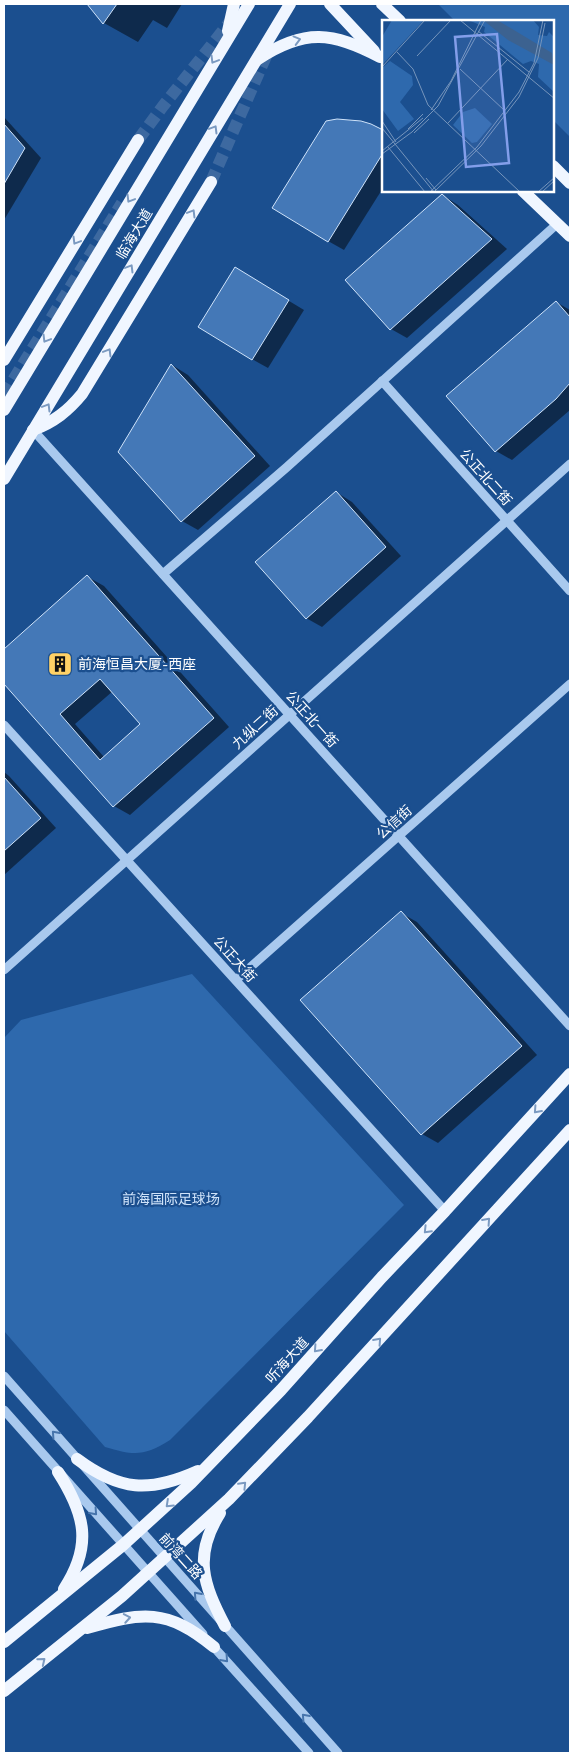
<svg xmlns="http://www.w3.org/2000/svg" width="574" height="1757" viewBox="0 0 574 1757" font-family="'Space Grotesk','Noto Sans SC',sans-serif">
  <rect width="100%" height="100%" fill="#1b4f8f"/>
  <!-- green -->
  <g fill="#2e69ad">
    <path d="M438,4h132v133l-17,-17v-99h-98z"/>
    <path d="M192,974l212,231 -234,235c-26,16 -35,16 -65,7l-101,-116v-293l17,-18z"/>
  </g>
  <!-- shadow -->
  <g fill="#0007" fill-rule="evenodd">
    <path d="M88,4h94l-15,24 -14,-8 -15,22 -34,-19z"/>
    <path d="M4,117l37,41 -37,62z"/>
    <path d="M383,132v56l-39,62 -16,-9z"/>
    <path d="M442,195l16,10 49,44 -100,89 -16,-9z"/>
    <path d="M251,278l53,32 -36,58 -16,-9z"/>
    <path d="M556,302l14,8v100l-58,50 -16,-9 -48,-55z"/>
    <path d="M172,365l16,10 82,91 -72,64 -16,-9z"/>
    <path d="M336,492l16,10 49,54 -79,71 -16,-9z"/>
    <path d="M88,577l16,9 125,141 -99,88 -16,-9 -110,-124v-31zM113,691l29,33 -38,33 -29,-33z"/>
    <path d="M4,772l5,4 47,52 -52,47z"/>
    <path d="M401,913l16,9 120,133 -99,88 -16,-9z"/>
  </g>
  <!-- building -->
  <g fill="#4478b7" stroke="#cfe3fa" fill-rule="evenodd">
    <path d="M87,4h30l-14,20z"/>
    <path d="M337,119l24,2 10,3 12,6v23l-55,89 -56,-34 54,-87z"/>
    <path d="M4,124l21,24 -21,36z"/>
    <path d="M442,194l50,45 -102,91 -45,-50z"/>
    <path d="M235,267l54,33 -37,60 -54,-33z"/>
    <path d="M556,301l14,16v66l-14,16 -61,53 -49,-56z"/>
    <path d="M171,364l84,92 -74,66 -63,-70z"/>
    <path d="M336,491l50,56 -80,72 -51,-57z"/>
    <path d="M87,575l127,143 -101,89 -109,-123v-35zM100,679l40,45 -40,36 -40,-46z"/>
    <path d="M4,777l37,41 -37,33z"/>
    <path d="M401,911l121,135 -101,89 -121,-135z"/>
  </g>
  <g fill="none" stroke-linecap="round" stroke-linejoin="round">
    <!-- major-tunnel -->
    <g stroke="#3d69a0" stroke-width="12" stroke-dasharray="12 6" stroke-linecap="butt">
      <path d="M138,140l25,-34 70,-88"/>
      <path d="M211,182l59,-135"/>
      <path d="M4,395l118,-192"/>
    </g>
    <!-- minor -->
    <g stroke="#a9c9ee" stroke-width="9">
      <path d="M382,381l188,210"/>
      <path d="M33,430l537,596"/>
      <path d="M163,574l124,-107 270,-243"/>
      <path d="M4,725l441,486"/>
      <path d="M4,970l566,-506"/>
      <path d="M236,980l334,-296"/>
      <path d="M4,1376l334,377"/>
      <path d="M4,1410l199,224"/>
      <path d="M211,1644l98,109"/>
    </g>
    <!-- major -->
    <g stroke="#f0f6ff" stroke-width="12">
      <path d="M330,4l44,47"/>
      <path d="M382,4l18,17"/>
      <path d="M228,31l6,-27"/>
      <path d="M258,59c47,-31 75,-27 122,-2"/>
      <path d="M553,166l17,17"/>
      <path d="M523,191l47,45"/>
      <path d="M4,360l134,-220"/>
      <path d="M4,410l245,-406"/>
      <path d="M33,430c21,-8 35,-19 49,-36l129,-212"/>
      <path d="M4,479l286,-475"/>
      <path d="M77,1459c43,32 72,34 121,12"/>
      <path d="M58,1472c27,42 35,73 6,117"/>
      <path d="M220,1513c-27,43 -17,71 5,113"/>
      <path d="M87,1628c55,-16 80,-20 127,19"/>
      <path d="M4,1642l119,-97 68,-62 90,-93 101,-113 63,-66 125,-137"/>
      <path d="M4,1691l118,-95 107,-97 79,-82 262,-287"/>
    </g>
  </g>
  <!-- one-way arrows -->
  <defs><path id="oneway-chevron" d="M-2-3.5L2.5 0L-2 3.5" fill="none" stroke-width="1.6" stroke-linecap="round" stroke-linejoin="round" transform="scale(1.25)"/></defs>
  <g stroke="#7b9ac1">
    <use href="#oneway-chevron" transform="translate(297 40) rotate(-15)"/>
    <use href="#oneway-chevron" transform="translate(214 60) rotate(121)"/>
    <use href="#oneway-chevron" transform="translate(214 129) rotate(-59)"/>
    <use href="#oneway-chevron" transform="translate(130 199) rotate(121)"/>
    <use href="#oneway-chevron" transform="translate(192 213) rotate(-59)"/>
    <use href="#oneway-chevron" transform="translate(76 241) rotate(121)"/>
    <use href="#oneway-chevron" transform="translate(130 268) rotate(-59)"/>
    <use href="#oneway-chevron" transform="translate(46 339) rotate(121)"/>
    <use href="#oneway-chevron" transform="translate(108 352) rotate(-59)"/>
    <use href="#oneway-chevron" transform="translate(47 407) rotate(-59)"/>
    <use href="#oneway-chevron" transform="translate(537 1110) rotate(132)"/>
    <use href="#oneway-chevron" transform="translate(487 1221) rotate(-48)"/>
    <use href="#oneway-chevron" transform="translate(427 1230) rotate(134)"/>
    <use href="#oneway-chevron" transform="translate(378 1341) rotate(-48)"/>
    <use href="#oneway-chevron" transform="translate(317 1349) rotate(132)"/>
    <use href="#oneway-chevron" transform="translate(243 1485) rotate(-46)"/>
    <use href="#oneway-chevron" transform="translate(169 1504) rotate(137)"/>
    <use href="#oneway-chevron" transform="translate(127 1618) rotate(-10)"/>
    <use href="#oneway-chevron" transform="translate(42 1661) rotate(-39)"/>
  </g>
  <g stroke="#4674ac">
    <use href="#oneway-chevron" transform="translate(55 1434) rotate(-132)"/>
    <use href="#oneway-chevron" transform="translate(94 1512) rotate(48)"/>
    <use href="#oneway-chevron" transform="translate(197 1595) rotate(-132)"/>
    <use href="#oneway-chevron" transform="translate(225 1659) rotate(48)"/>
    <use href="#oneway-chevron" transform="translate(305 1717) rotate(-132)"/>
  </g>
  <!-- icons -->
  <defs>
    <symbol id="building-square" viewBox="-11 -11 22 22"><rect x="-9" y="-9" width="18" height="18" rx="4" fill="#ffd166" stroke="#1b4f8f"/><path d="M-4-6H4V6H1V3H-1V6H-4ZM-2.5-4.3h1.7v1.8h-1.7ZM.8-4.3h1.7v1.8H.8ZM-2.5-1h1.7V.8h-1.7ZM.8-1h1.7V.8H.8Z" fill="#111"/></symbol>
  </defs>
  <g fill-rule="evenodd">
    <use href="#building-square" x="46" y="650" width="28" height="28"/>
  </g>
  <g text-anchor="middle" stroke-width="4.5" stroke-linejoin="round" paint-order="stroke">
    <!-- street labels -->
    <g font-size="14" fill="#fff" stroke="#1b4f8f">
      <text transform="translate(134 234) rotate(-59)" y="5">临海大道</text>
      <text transform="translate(486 477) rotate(48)" y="5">公正北二街</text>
      <text transform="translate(312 719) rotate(48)" y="5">公正北一街</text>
      <text transform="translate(255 727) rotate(-42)" y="5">九纵二街</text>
      <text transform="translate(394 822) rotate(-42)" y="5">公信街</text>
      <text transform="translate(235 959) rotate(48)" y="5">公正大街</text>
      <text transform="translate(287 1360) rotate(-48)" y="5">听海大道</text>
      <text transform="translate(181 1556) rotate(48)" y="5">前湾二路</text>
    </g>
    <!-- poi labels -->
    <g font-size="14" fill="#fff" stroke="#1b4f8f" text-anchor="start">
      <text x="78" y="669">前海恒昌大厦-西座</text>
    </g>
    <!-- park labels -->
    <g font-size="14" fill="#cfe3fa" stroke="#1b4f8f">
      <text x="171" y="1204">前海国际足球场</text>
    </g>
  </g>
  <!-- overview -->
  <g transform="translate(382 20)">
    <rect width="172" height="172" fill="#1b4f8f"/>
    <path d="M10,0h32l-42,45v-28zM86,0h65l6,7 -1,8 9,1 2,-4 5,5v55l-16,-15 1,-13 -8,-3 -8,3 -39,-32 1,-5zM8,41l22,15 1,9 -13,17 14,17 -16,12 -16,-22v-41zM93,88l17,16 -15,18 -5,1 -19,-18 10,-13z" fill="#2e69ad"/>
    <path d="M101,0h14l55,33 2,12 -46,-25z" fill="#3c6290"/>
    <path fill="none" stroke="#7695bc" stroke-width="1" d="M78,0l95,79M96,11l51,41M15,32l16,17 15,36 92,87M35,36l34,-36M0,47l43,-47M78,49l44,41M49,90l20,-29 30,-61M0,101l14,21M66,103l60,-64M0,108l52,64M26,109l15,-15M32,113l15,-14M6,127l37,45M0,131l41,-33M0,134l30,-22 26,-26 47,-86M44,158l10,12M48,172l47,-45 42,-55 15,-29 9,-43M52,172l47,-46 38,-49 19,-39 7,-35M156,172l17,-15M160,172l13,-12"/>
    <path fill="#839eea" fill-opacity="0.15" stroke="#839eea" stroke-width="2.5" d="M115,14l12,129 -43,4 -11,-130z"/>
    <rect width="172" height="172" fill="none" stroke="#fff" stroke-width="2.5"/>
  </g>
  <!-- border -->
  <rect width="574" height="1757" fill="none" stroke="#ffffff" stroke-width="10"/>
</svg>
